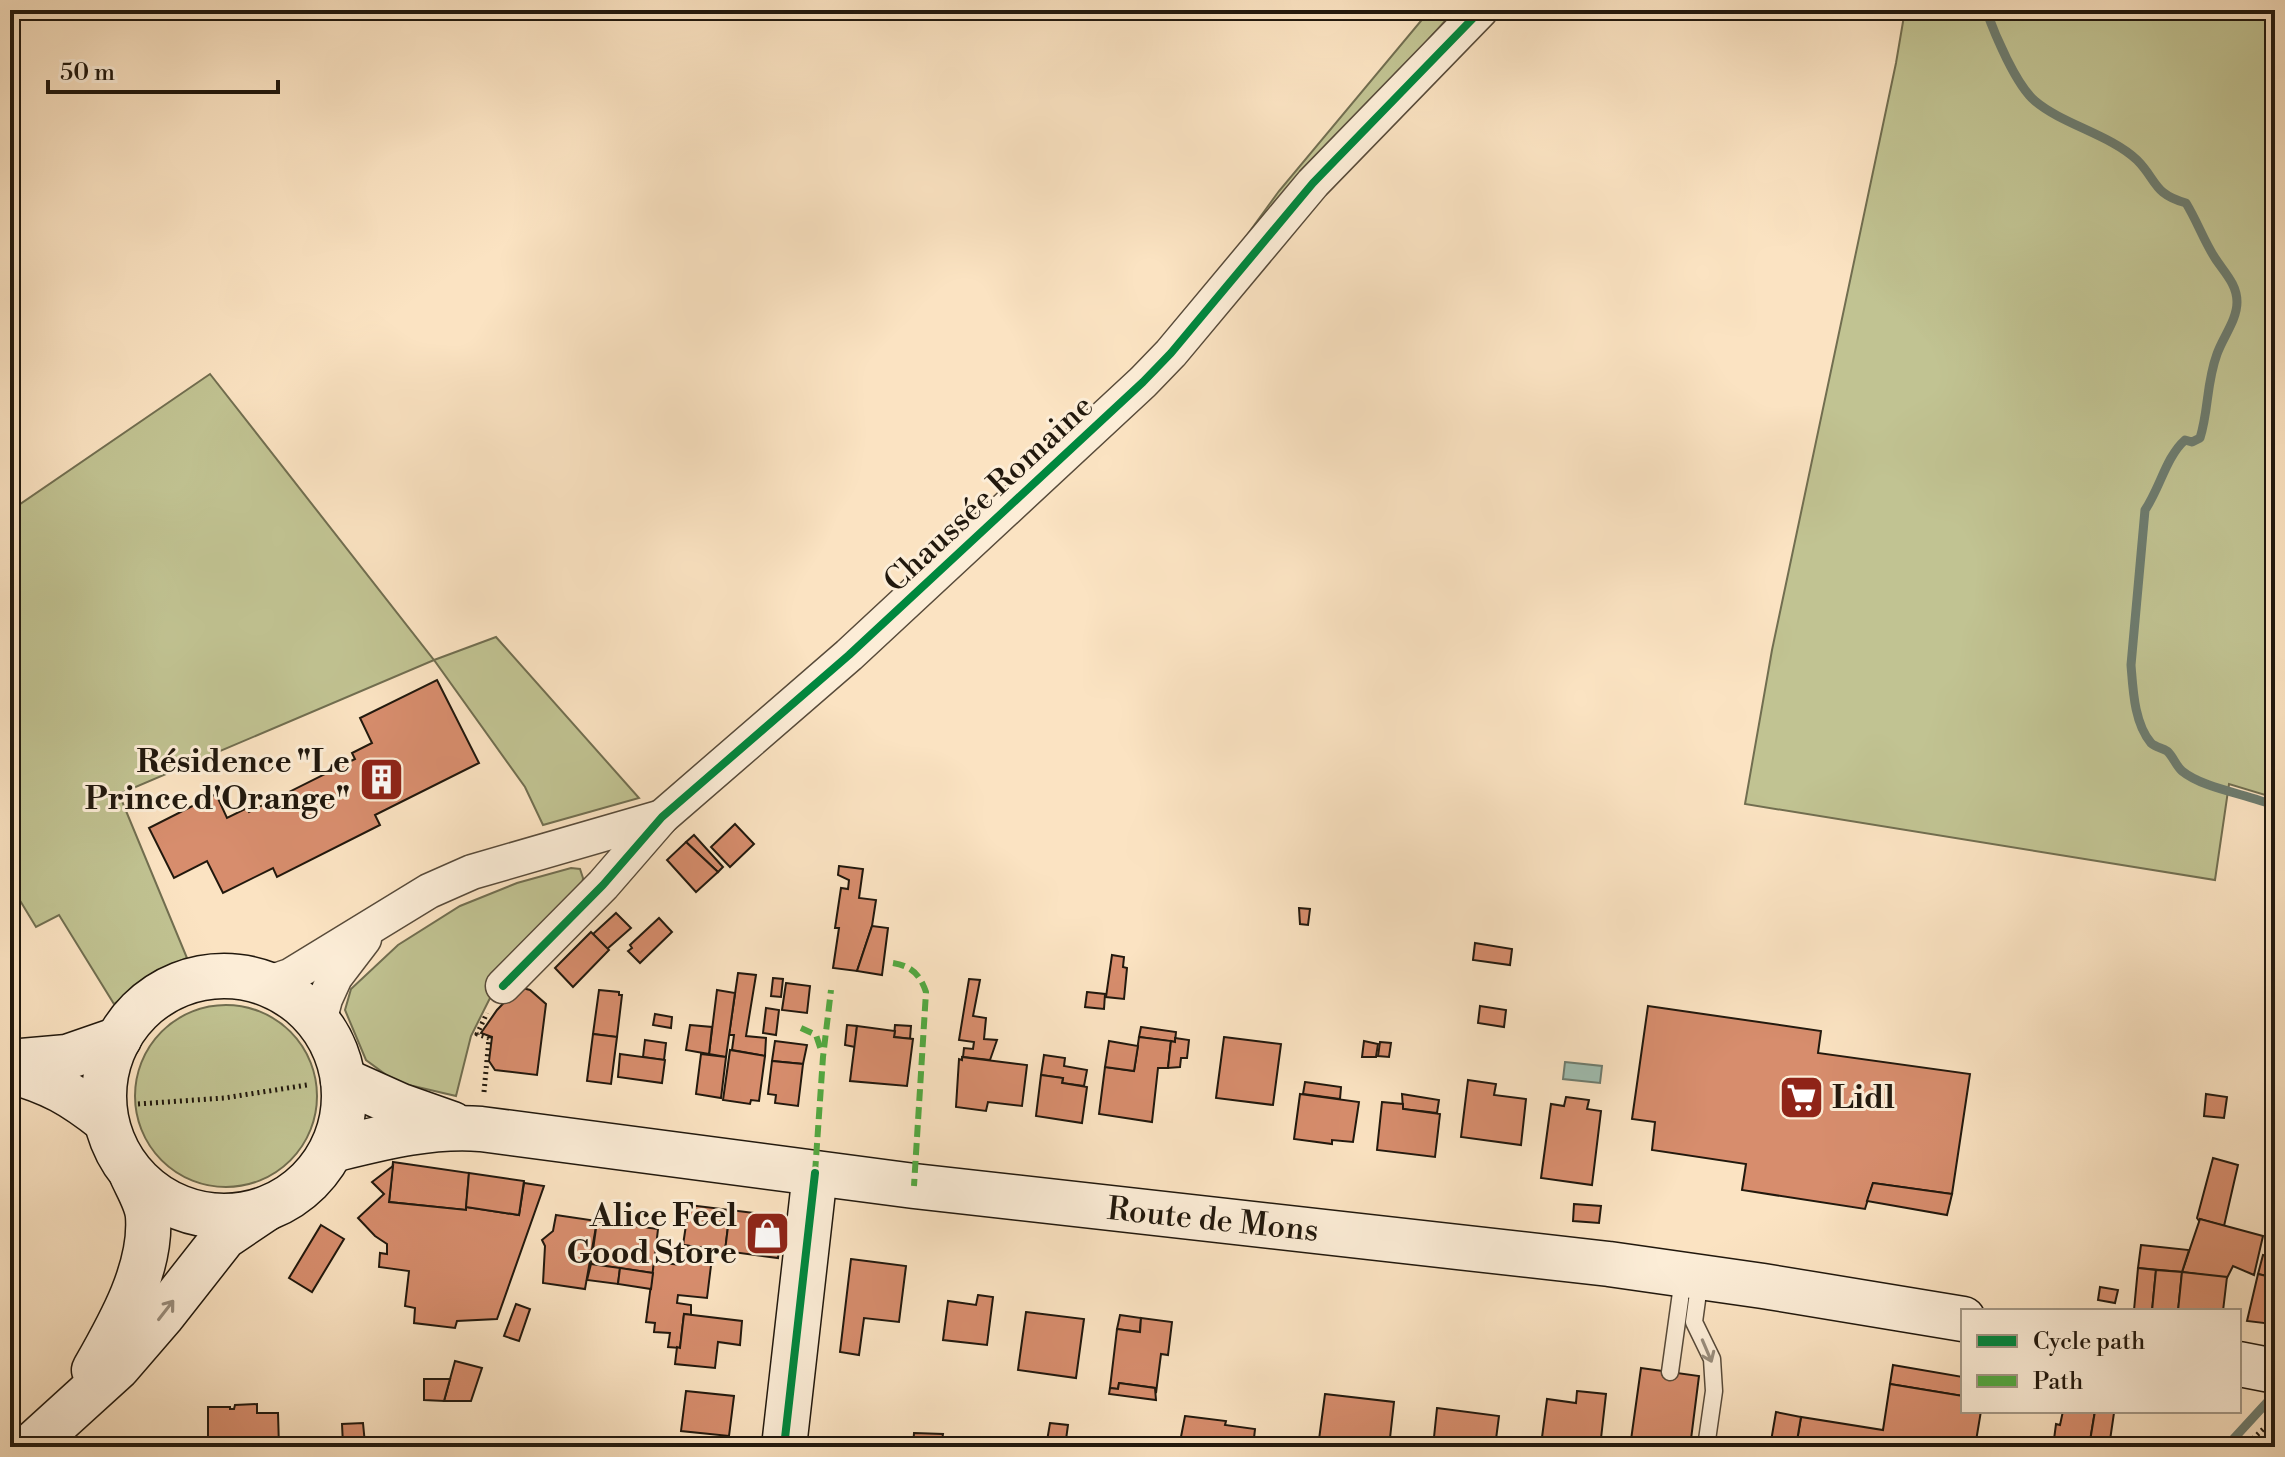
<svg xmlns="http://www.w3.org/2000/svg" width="2285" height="1457" viewBox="0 0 2285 1457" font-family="'Libre Bodoni',serif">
  <rect width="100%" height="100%" fill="#fbe3c2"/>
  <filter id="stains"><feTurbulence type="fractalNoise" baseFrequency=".0025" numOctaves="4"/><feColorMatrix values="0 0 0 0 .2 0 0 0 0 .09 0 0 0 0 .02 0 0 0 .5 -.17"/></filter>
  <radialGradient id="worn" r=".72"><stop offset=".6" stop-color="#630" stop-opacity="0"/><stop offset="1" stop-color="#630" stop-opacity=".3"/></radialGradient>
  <!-- green -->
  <g fill="#c1c392" stroke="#716e50" stroke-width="2">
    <path d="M1430,10h25l-226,250 50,-69z"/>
    <path d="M1905,10h370v788l-46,-14 -14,96 -470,-76 27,-154 124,-587z"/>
    <path d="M210,374l224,286 62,-23 143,161 -96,27 -18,-38 -91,-127 -315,134 68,164 -31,13 -42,33 -55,-89 -23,12 -26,-43v-373z"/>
    <path d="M571,868l9,1 3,9 -1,9 -88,103 -23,46 -15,60 -60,-14 -30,-22 -21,-50 6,-21 47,-44 62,-39 57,-23z"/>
    <circle cx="226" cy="1096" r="91"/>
  </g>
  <!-- water -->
  <path fill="#9fbeb1" stroke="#6d7c6f" stroke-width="2" d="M1565,1062l37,4 -2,17 -37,-4z"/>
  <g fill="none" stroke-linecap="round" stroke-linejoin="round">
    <!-- stream -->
    <g stroke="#6d7c6f" stroke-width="9">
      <path d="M1986,10c9,25 30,75 49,91 27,23 76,34 102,59 20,20 16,34 49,43 11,18 18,38 29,55 9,14 22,26 22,44 0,18 -14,35 -20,52 -11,30 -8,55 -17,84l-8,4 -7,-2c-19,17 -25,48 -40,70l-14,155c2,24 3,58 20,78 4,4 11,5 16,8 6,5 9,15 15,20 22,18 66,23 93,35"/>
      <path d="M2226,1447l45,-49"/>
    </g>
  </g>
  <!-- building -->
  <g fill="#d78d6d" stroke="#21180d" stroke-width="2">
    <path d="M437,680l42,83 -104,52 5,10 -103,52 -4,-9 -50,25 -16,-32 -33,17 -25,-50 67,-34 11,24 20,-10 2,4 106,-53 -3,-6 20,-10 -12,-25z"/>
    <path d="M735,824l19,20 -24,23 -19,-20z"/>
    <path d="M694,835l29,32 -5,5 -32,-30z"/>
    <path d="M686,842l32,30 -22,20 -29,-32z"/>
    <path d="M839,866l24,3 -4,29 17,2 -4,26 -15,45 -24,-3 6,-40h-4l6,-40 7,1 1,-9 -11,-5z"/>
    <path d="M1299,908l11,1 -2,16 -8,-1z"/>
    <path d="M616,913l15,15 -24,21 -14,-15z"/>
    <path d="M659,918l13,14 -32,31 -12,-12 4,-3 -2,-3z"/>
    <path d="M872,926l16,2 -6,47 -25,-4z"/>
    <path d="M591,932l18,18 -36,37 -18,-19z"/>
    <path d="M1475,943l37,6 -2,16 -37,-5z"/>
    <path d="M1112,955l12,2 -1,10 4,1 -3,31 -18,-2z"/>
    <path d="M738,973l18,2 -10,61 20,2 -1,18 -33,-6 2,-15h-5z"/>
    <path d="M773,978l10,1 -2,18 -10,-1z"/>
    <path d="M969,979l11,1 -7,36 13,2 -2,21 13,1 -7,20 -27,-3 1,-9 9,1 1,-7 -15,-2z"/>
    <path d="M786,983l24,3 -3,27 -25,-3z"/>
    <path d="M519,987l11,3 16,14 -9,71 -42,-5 -6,-9 3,-24 -11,-4 16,-23z"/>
    <path d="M599,990l20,2v3h3l-5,42 -24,-3z"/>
    <path d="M717,990l18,3 -9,64 -17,-3z"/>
    <path d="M1087,992l18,2 -1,15 -19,-2z"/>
    <path d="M1480,1006l26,4 -2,17 -26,-4z"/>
    <path d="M1648,1006l173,25 -3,22 152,21 -18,120 -79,-11 -8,26 -123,-19 4,-26 -94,-14 3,-28 -23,-3z"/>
    <path d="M766,1008l13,2 -3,25 -13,-2z"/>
    <path d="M655,1014l17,3 -1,11 -18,-3z"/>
    <path d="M690,1025l22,2 -3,27 -23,-4z"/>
    <path d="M847,1025l10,1 -2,21 -10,-2z"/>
    <path d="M895,1025l16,1 -1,13 -16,-2z"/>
    <path d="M857,1026l38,5 -1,6 19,2 -6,47 -57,-5z"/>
    <path d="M1141,1027l35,5 -1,10 -36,-5z"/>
    <path d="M593,1034l24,3 -6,47 -24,-3z"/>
    <path d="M1139,1037l32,4 -3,27h-10l-6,54 -53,-8 6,-47 29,4z"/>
    <path d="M1224,1037l57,7 -8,61 -57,-7z"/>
    <path d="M1175,1038l14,2 -2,18h-6l-1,9 -12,1 3,-27 4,1z"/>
    <path d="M645,1040l21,3 -2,17 -21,-3z"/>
    <path d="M775,1041l32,4 -4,19 -31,-3z"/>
    <path d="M1109,1041l29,5 -4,25 -29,-4z"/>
    <path d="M1364,1041l14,3 -2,13h-14z"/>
    <path d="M1380,1042l11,1 -2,14 -11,-1z"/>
    <path d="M730,1050l35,6 -6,45 -8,-1 -1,4 -27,-4z"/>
    <path d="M620,1054l45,6 -3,23 -44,-6z"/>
    <path d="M701,1054l25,3 -5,41 -25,-4z"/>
    <path d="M1044,1055l21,3 -1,8 23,4 -3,16 -22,-3 1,-5 -22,-3z"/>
    <path d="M962,1057l65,8 -5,41 -34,-4 -2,9 -30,-4 3,-48 3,1z"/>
    <path d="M772,1061l31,3 -5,42 -23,-3 1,-8 -8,-1z"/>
    <path d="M1041,1075l22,3 -1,5 25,4 -5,36 -46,-7z"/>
    <path d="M1468,1080l28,4 -2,11 32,4 -5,46 -60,-8z"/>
    <path d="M1305,1082l36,5 -1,12 -37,-5z"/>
    <path d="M1300,1094l59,8 -6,40 -21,-2v4l-38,-5z"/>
    <path d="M1402,1094l37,6 -2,13 -34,-4z"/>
    <path d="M2206,1094l21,3 -3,21 -20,-2z"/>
    <path d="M1566,1097l23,3 -2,9 14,2 -9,74 -51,-7 10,-74 13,2z"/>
    <path d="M1382,1102l21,2v5l37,5 -5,43 -58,-7z"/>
    <path d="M2213,1158l25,7 -14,61 -24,-7v3l-3,-4z"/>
    <path d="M393,1162l76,11 -3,37 -77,-8z"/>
    <path d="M393,1166l-4,36 77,8v-3l53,8 5,-32 20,3 -47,133 -40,2 -2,7 -41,-5 1,-15 -10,-2 4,-35 -30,-4 1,-14 7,1v-10l-12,-8 -17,-18 26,-24 -12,-12z"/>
    <path d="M469,1173l55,8 -5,34 -53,-8z"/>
    <path d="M1873,1183l79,11 -5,21 -80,-14z"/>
    <path d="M1574,1204l27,2 -2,17 -26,-2z"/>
    <path d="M689,1205l41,5 -5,41 -42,-6z"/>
    <path d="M730,1210l48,6 4,5 -4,37 -53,-7z"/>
    <path d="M556,1215l41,6 -12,68 -42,-6 2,-37 -3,-6 11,-9z"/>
    <path d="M2200,1219l63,17 -9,39 -21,-9 -6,12 -45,-6z"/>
    <path d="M597,1221l61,8 -5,44 -62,-9z"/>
    <path d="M321,1225l23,14 -32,53 -23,-14z"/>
    <path d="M683,1245l30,4 -6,49 -29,-3 -1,8 14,2v10l-7,-1 -4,34 -12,-1 2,-14 -16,-1 1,-9 -9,-1 8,-60 27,3z"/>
    <path d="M2141,1245l48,5 -7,22 -44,-4z"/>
    <path d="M2263,1255l12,2v21l-17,-4z"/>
    <path d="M851,1259l55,7 -7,56 -35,-4 -5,37 -19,-3z"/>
    <path d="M591,1264l29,4 -2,16 -31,-4z"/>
    <path d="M620,1268l33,5 -2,16 -33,-5z"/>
    <path d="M2138,1268l18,2 -4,41 -18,-1z"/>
    <path d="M2156,1270l26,2 -4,39h-26z"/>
    <path d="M2182,1272l45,5 -4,34h-45z"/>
    <path d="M2258,1274l17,4v35l-3,11 -25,-3z"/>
    <path d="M2100,1287l18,3 -3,13 -17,-3z"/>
    <path d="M978,1295l15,2 -6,48 -44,-5 5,-39 28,4z"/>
    <path d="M516,1304l14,5 -11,32 -15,-5z"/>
    <path d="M1026,1312l58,7 -8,59 -58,-8z"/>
    <path d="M684,1314l58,7 -2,24 -22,-3 -3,26 -40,-4 2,-17 3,1z"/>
    <path d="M1120,1315l21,3 -1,14 -23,-3z"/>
    <path d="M1141,1318l31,4 -4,33 -7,-1 -5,39 -1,-5 -36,-5 -1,6 -8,-1 7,-59 23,3z"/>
    <path d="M455,1361l27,7 -11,33h-27z"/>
    <path d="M1893,1365l70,12v19l-73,-12z"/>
    <path d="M1641,1368l58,8 -9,71h-60z"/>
    <path d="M424,1379h26l-6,22 -20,-1z"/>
    <path d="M1119,1383l36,5 1,12 -47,-6 1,-6 8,1z"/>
    <path d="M1890,1384l73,12v15h18l-6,36h-179l5,-30 82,13z"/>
    <path d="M686,1391l48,5 -5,40 -48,-5z"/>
    <path d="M1577,1391l29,3 -6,53 -59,-2 6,-46 29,4z"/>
    <path d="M1325,1394l69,8 -5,45h-71z"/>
    <path d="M257,1404v9h21l1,34h-53v-3h-18v-37h22v2h4l1,-4z"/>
    <path d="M1437,1408l62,8 -4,31h-62z"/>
    <path d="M2063,1411h32l-6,36h-36l3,-23 4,1z"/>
    <path d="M2095,1411l19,2 -5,34h-20z"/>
    <path d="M1776,1412l25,5 -5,30h-26z"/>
    <path d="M1185,1416l41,5 -1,4 30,4 -2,18h-74z"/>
    <path d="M363,1423l2,21 -22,1 -1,-21z"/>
    <path d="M1050,1423l18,2 -3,22h-19z"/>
    <path d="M914,1433l29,1 -2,13h-28z"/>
  </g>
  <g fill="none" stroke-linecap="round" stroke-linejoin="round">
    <defs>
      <g id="lane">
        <path d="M1700,1278l-6,44 18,37 2,32 -8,56"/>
        <path d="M1670,1372l13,-94"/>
      </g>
      <g id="street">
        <path d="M266,984l24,-8 139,-85 43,-19 190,-55"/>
        <path d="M503,986l100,-101 59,-68 187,-162 294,-273 28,-29 142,-170 168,-173"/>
        <path d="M319,1022l6,-23 10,-22 29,-38"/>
      </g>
      <g id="secondary">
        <circle cx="224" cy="1096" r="120"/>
        <path d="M10,1062l57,-5 52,-18"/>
        <path d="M10,1071c41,11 63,24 96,50"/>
        <path d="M343,1080l58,26 51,18"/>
        <path d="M332,1150c49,-12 98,-25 149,-21l433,57 695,78 154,22 200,33"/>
        <path d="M2239,1364l36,7"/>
        <path d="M94,1370c25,-44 58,-101 54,-154 -1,-13 -10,-28 -16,-41"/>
        <path d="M30,1447l88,-80 44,-51 62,-79 40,-27"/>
        <path d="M784,1447l31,-274"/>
      </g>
    </defs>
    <!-- lane casing -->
    <use href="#lane" stroke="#584b3a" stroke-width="19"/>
    <!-- street casing -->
    <use href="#street" stroke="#584b3a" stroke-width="37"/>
    <!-- secondary casing -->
    <use href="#secondary" stroke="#21180d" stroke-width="47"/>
    <!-- path -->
    <g stroke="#21180d" stroke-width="5" stroke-dasharray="2 4" stroke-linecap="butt">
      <path d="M484,1092l5,-54 -12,-4 10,-21"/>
      <path d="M138,1104l86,-6 83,-13"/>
      <path d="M2244,1447l31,-29"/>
    </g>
    <!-- lane -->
    <use href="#lane" stroke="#fcedd7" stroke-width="16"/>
    <!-- street -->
    <use href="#street" stroke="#fcedd7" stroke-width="34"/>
    <!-- secondary -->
    <use href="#secondary" stroke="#fcedd7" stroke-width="44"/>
    <!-- quiet -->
    <g stroke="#52a941" stroke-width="6" stroke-dasharray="12 6" stroke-linecap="butt">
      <path d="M893,963c18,3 27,11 33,29l-12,194"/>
      <path d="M801,1028l15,7 6,18"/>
      <path d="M815,1173l8,-116 8,-67"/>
    </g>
    <defs>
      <g id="cycleway">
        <path d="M503,986l100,-101 59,-68 187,-162 294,-273 28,-29 142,-170 168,-173"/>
        <path d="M784,1447l31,-274"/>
      </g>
    </defs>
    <!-- cycleway casing -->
    <use href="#cycleway" stroke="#fcedd7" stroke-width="13"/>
    <!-- cycleway -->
    <use href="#cycleway" stroke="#00873e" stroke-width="8"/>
  </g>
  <!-- one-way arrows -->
  <defs><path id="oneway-shaft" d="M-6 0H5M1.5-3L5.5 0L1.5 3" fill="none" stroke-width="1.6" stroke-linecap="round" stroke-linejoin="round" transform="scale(2)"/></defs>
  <g stroke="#998d7c">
    <use href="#oneway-shaft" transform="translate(166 1310) rotate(-52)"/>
    <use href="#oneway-shaft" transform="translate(1707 1351) rotate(67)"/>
  </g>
  <!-- icons -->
  <defs>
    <symbol id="building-square" viewBox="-11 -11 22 22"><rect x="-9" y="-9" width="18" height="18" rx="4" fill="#8f2418" stroke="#fcedd7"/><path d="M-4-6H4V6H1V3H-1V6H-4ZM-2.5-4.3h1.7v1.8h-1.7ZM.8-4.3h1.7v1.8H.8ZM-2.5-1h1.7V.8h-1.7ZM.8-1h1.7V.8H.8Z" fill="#fff"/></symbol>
    <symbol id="supermarket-square" viewBox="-11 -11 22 22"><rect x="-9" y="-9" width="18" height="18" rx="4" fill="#8f2418" stroke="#fcedd7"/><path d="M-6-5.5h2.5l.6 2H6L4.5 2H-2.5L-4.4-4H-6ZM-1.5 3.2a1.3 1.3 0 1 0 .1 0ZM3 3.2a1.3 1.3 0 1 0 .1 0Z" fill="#fff"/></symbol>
    <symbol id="shop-square" viewBox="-11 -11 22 22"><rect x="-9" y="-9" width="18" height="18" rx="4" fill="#8f2418" stroke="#fcedd7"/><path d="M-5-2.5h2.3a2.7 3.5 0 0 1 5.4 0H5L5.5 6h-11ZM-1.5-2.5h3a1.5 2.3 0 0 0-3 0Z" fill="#fff"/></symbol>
  </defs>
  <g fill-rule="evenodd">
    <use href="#building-square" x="356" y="754" width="51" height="51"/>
    <use href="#supermarket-square" x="1776" y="1072" width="51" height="51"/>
    <use href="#shop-square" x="742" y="1208" width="51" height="51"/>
  </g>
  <g text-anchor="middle" stroke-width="6" stroke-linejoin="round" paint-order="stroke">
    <!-- street labels -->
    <g font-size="32" fill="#21180d" stroke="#fcedd7">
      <text transform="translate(988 493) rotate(-43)" y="11">Chaussée Romaine</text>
      <text transform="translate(1213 1219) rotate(6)" y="11">Route de Mons</text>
    </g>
    <!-- poi labels -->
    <g font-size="32" font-weight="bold" fill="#21180d" stroke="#fcedd7" text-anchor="end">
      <text x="350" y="772">Résidence "Le<tspan x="350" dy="37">Prince d'Orange"</tspan></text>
      <text x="1832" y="1108" text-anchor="start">Lidl</text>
      <text x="737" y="1226">Alice Feel<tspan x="737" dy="37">Good Store</tspan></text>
    </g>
  </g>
  <!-- margin -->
  <rect width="2285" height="1457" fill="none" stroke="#fbe3c2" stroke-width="40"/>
  <rect x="12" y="12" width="2261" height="1433" fill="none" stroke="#21180d" stroke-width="4"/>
  <rect x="20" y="20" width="2245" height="1417" fill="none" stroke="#21180d" stroke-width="2"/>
  <!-- legend -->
  <rect x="1961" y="1309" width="280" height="104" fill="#fcedd7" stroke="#a49886" stroke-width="2"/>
  <rect x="1977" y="1335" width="40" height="12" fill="#00873e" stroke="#a49886" stroke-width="2"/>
  <text x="2033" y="1349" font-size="24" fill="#21180d">Cycle path</text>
  <rect x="1977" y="1375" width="40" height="12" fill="#52a941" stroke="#a49886" stroke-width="2"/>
  <text x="2033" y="1389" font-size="24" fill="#21180d">Path</text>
  <!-- scale -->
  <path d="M48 80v12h230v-12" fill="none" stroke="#21180d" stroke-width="4"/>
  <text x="60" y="80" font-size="24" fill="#21180d" stroke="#fcedd7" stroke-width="6" paint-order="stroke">50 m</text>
  <rect width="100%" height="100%" filter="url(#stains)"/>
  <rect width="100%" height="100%" fill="url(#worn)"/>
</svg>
